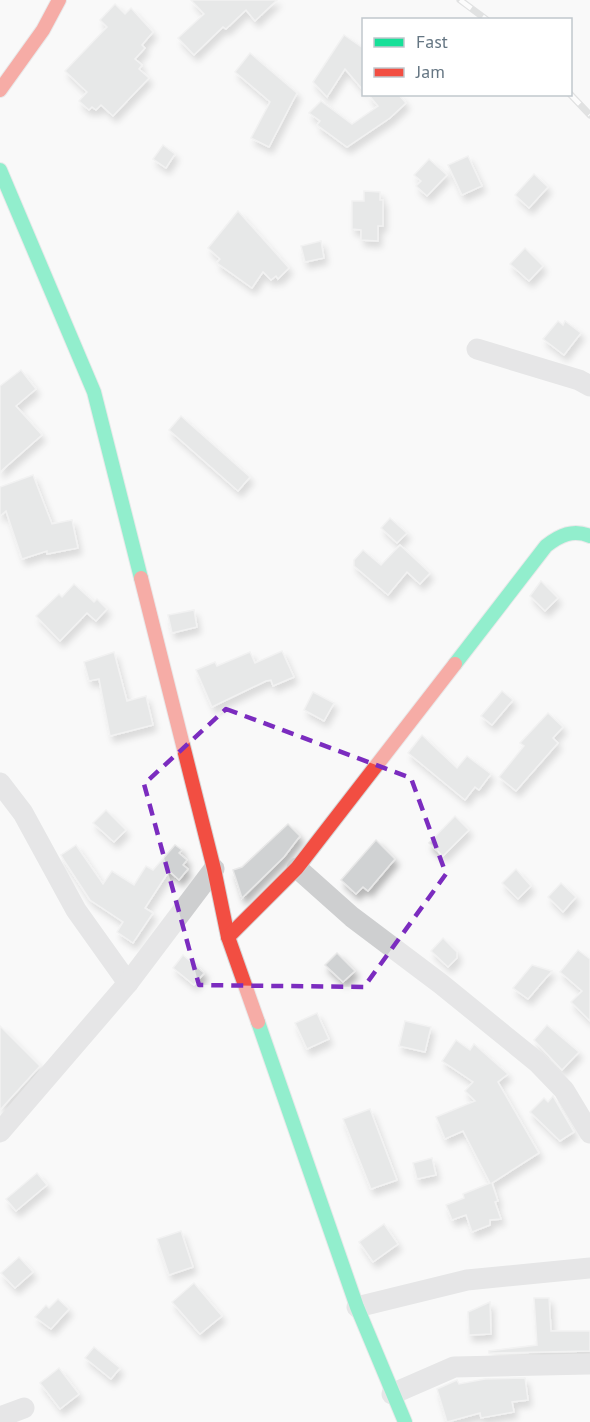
<svg xmlns="http://www.w3.org/2000/svg" width="590" height="1422" viewBox="0 0 590 1422" font-family="'PT Sans',sans-serif">
  <defs>
    <filter id="shadow"><feDropShadow dx="3.5" dy="6" stdDeviation="3" flood-color="#0004"/></filter>
  </defs>
  <rect width="100%" height="100%" fill="#f9f9f9"/>
  <!-- building -->
  <g fill="#d0d2d3" stroke="#e8e8e8" stroke-width="1.5" filter="url(#shadow)">
    <path d="M191,0h86l-22,21 -9,-11 -20,19 -3,-2 -29,28 -16,-17 26,-24z"/>
    <path d="M115,4l10,10 6,-6 22,24 -11,13 3,3 -10,11 7,6 -3,4 10,9 -36,38 -12,-11 -5,5 -4,-3 -3,3 -10,-9 8,-9 -22,-21 42,-44 -7,-7z"/>
    <path d="M344,35l19,13v42l-18,-21 -18,28 -14,-15z"/>
    <path d="M250,53l47,40 -28,54 -18,-9 19,-36 -35,-30z"/>
    <path d="M368,94h30l8,9 -16,15 -43,29 -30,-22 3,-4 -11,-8 12,-12 31,23 26,-18z"/>
    <path d="M163,145l12,9 -9,14 -13,-9z"/>
    <path d="M468,156l14,30 -20,9 -14,-30z"/>
    <path d="M429,159l18,16 -20,21 -11,-10 5,-5 -7,-6z"/>
    <path d="M534,174l14,13 -19,21 -14,-13z"/>
    <path d="M364,191l16,1v8h3v26h-5v15l-17,-1v-10l-9,-1v-28h12z"/>
    <path d="M238,211l51,57 -11,11 -2,-3 -5,4 -8,-8 -11,16 -35,-25 3,-4 -12,-11z"/>
    <path d="M321,241l3,17 -19,4 -4,-16z"/>
    <path d="M525,248l18,18 -14,15 -19,-17z"/>
    <path d="M558,321l5,4 2,-4 16,12 -17,22 -21,-16z"/>
    <path d="M21,370l15,19 -20,17 26,29 -42,37v-86z"/>
    <path d="M181,416l69,61 -12,14 -69,-61z"/>
    <path d="M33,475l19,49 20,-4 6,28 -31,6v-3l-25,8 -16,-48 -6,5v-29z"/>
    <path d="M390,518l17,15 -10,10 -16,-15z"/>
    <path d="M400,545l30,28 -10,11 -13,-12 -19,23 -34,-29v-6l9,-10 18,15z"/>
    <path d="M541,581l17,17 -13,13 -15,-15z"/>
    <path d="M74,584l20,18 3,-3 10,10 -11,12 -9,-8 -27,28 -24,-25 23,-22 3,3z"/>
    <path d="M194,610l3,17 -25,6 -4,-18z"/>
    <path d="M282,651l12,26 -21,9 -2,-6 -5,1 -54,26 -16,-37 19,-8 2,4 33,-14 5,11z"/>
    <path d="M114,652l13,49 19,-5 7,29 -43,11 -11,-57 -10,2 -5,-19z"/>
    <path d="M502,691l11,9 -21,25 -11,-9z"/>
    <path d="M313,692l21,11 -10,18 -20,-11z"/>
    <path d="M548,713l15,14 -10,11 5,5 -42,48 -17,-14 25,-31 -4,-3z"/>
    <path d="M422,735l35,33 10,-12 24,18 -12,16 -4,-3 -10,13 -57,-47z"/>
    <path d="M106,810l20,20 -12,12 -21,-19z"/>
    <path d="M455,816l14,14 -26,26 -14,-13z"/>
    <path d="M288,824l12,12 -16,21 -42,41 -9,-28 9,-3z"/>
    <path d="M376,840l19,19 -27,32 -5,-4 -7,7 -15,-14z"/>
    <path d="M76,845l27,39 9,-13 22,14 12,-19 7,4 22,-25 7,5 -3,3 8,7 -4,5 5,4 -9,11 -10,-9 -24,37 8,5 -20,30 -16,-11 6,-10 -33,-22 -25,-38 -4,-7z"/>
    <path d="M516,869l15,17 -13,13 -16,-16z"/>
    <path d="M561,883l15,14 -13,15 -15,-15z"/>
    <path d="M443,938l14,14v6l-9,9 -17,-16z"/>
    <path d="M578,950l12,9v62l-19,-19 11,-11 -22,-19z"/>
    <path d="M337,953l18,18 -12,11 -18,-17z"/>
    <path d="M183,955l21,18 -10,12 -21,-17z"/>
    <path d="M532,965l20,6 -24,28 -15,-11z"/>
    <path d="M317,1013l12,26 -22,10 -12,-26z"/>
    <path d="M405,1021l26,6 -6,25 -26,-6z"/>
    <path d="M547,1025l32,27 -17,18 -28,-30z"/>
    <path d="M0,1026l40,40 -40,44z"/>
    <path d="M456,1040l14,10 4,-6 34,30 -10,8 41,71 -47,30 6,18 -3,1 6,17 -11,1v5l-18,7 -6,-17 -14,5 -6,-15 18,-7 -1,-4 27,-11 -27,-52 -18,8 -9,-22 39,-16 -10,-10 8,-9 -31,-21z"/>
    <path d="M553,1096l21,36 -14,9 -30,-29 14,-14 4,4z"/>
    <path d="M370,1109l27,71 -26,9 -28,-70z"/>
    <path d="M432,1158l4,17 -19,4 -4,-16z"/>
    <path d="M37,1173l10,12 -31,26 -10,-12z"/>
    <path d="M384,1224l14,20 -25,18 -14,-20z"/>
    <path d="M181,1231l12,36 -24,8 -12,-36z"/>
    <path d="M19,1257l14,15 -18,16 -14,-15z"/>
    <path d="M194,1283l28,33 -22,18 -28,-32z"/>
    <path d="M534,1298h15l2,33h39v20l-101,2v-2l48,-6z"/>
    <path d="M58,1299l11,10 -18,20 -16,-12 11,-12 3,3z"/>
    <path d="M490,1302l1,32 -22,1 -1,-23z"/>
    <path d="M94,1347l26,21 -9,11 -26,-21z"/>
    <path d="M59,1368l20,26 -19,15 -20,-26z"/>
    <path d="M525,1378l3,22 -16,2 2,10 -33,6 -1,-5 -33,9 -10,-33 20,-9 2,4 26,-5z"/>
  </g>
  <g fill="none" stroke-linecap="round" stroke-linejoin="round">
    <defs>
      <g id="fast">
        <path d="M0,170l94,222 47,186"/>
        <path d="M455,664l91,-118c14,-11 27,-17 44,-10"/>
        <path d="M258,1022l99,285 48,115"/>
      </g>
      <g id="jam">
        <path d="M0,90l43,-60 16,-30"/>
        <path d="M141,578l73,291 14,68 30,85"/>
        <path d="M228,937l69,-69 158,-204"/>
      </g>
    </defs>
    <!-- fast casing -->
    <use href="#fast" stroke="#d5d6d7" stroke-width="16"/>
    <!-- jam casing -->
    <use href="#jam" stroke="#d5d6d7" stroke-width="16"/>
    <!-- street -->
    <g stroke="#cecfd0" stroke-width="21">
      <path d="M477,349l102,31 11,6"/>
      <path d="M0,783l23,30 53,97 52,73"/>
      <path d="M297,868l55,49 89,67 96,78 27,28 26,43"/>
      <path d="M0,1132l128,-149 86,-114"/>
      <path d="M357,1307l110,-27 123,-12"/>
      <path d="M392,1394l62,-27 136,-3"/>
      <path d="M0,1417l24,-9"/>
    </g>
    <!-- fast -->
    <use href="#fast" stroke="#16e098" stroke-width="14"/>
    <!-- jam -->
    <use href="#jam" stroke="#f24e42" stroke-width="14"/>
    <defs>
      <g id="rail">
        <path d="M460,0l27,20"/>
        <path d="M570,94l20,21"/>
      </g>
    </defs>
    <!-- rail casing -->
    <use href="#rail" stroke="#c3c5c6" stroke-width="7"/>
    <!-- rail -->
    <use href="#rail" stroke="#fff" stroke-width="4.5" stroke-dasharray="14" stroke-linecap="butt"/>
  </g>
  <!-- marked area -->
  <path d="M0 0H590V1422H0ZM226,709l185,69 35,96 -82,113 -165,-2 -55,-201z" fill="#f9f9f9" fill-opacity=".55" fill-rule="evenodd"/>
  <path fill="none" stroke="#7b2cbf" stroke-width="4.5" stroke-dasharray="12 8" stroke-linejoin="round" d="M226,709l185,69 35,96 -82,113 -165,-2 -55,-201z"/>
  <!-- legend -->
  <rect x="362" y="18" width="210" height="78" fill="#ffffff" stroke="#c1c8cd" stroke-width="1.5"/>
  <rect x="374" y="38" width="30" height="9" fill="#16e098" stroke="#c1c8cd" stroke-width="1.5"/>
  <text x="416" y="48" font-size="18" fill="#657683">Fast</text>
  <rect x="374" y="68" width="30" height="9" fill="#f24e42" stroke="#c1c8cd" stroke-width="1.5"/>
  <text x="416" y="78" font-size="18" fill="#657683">Jam</text>
</svg>
